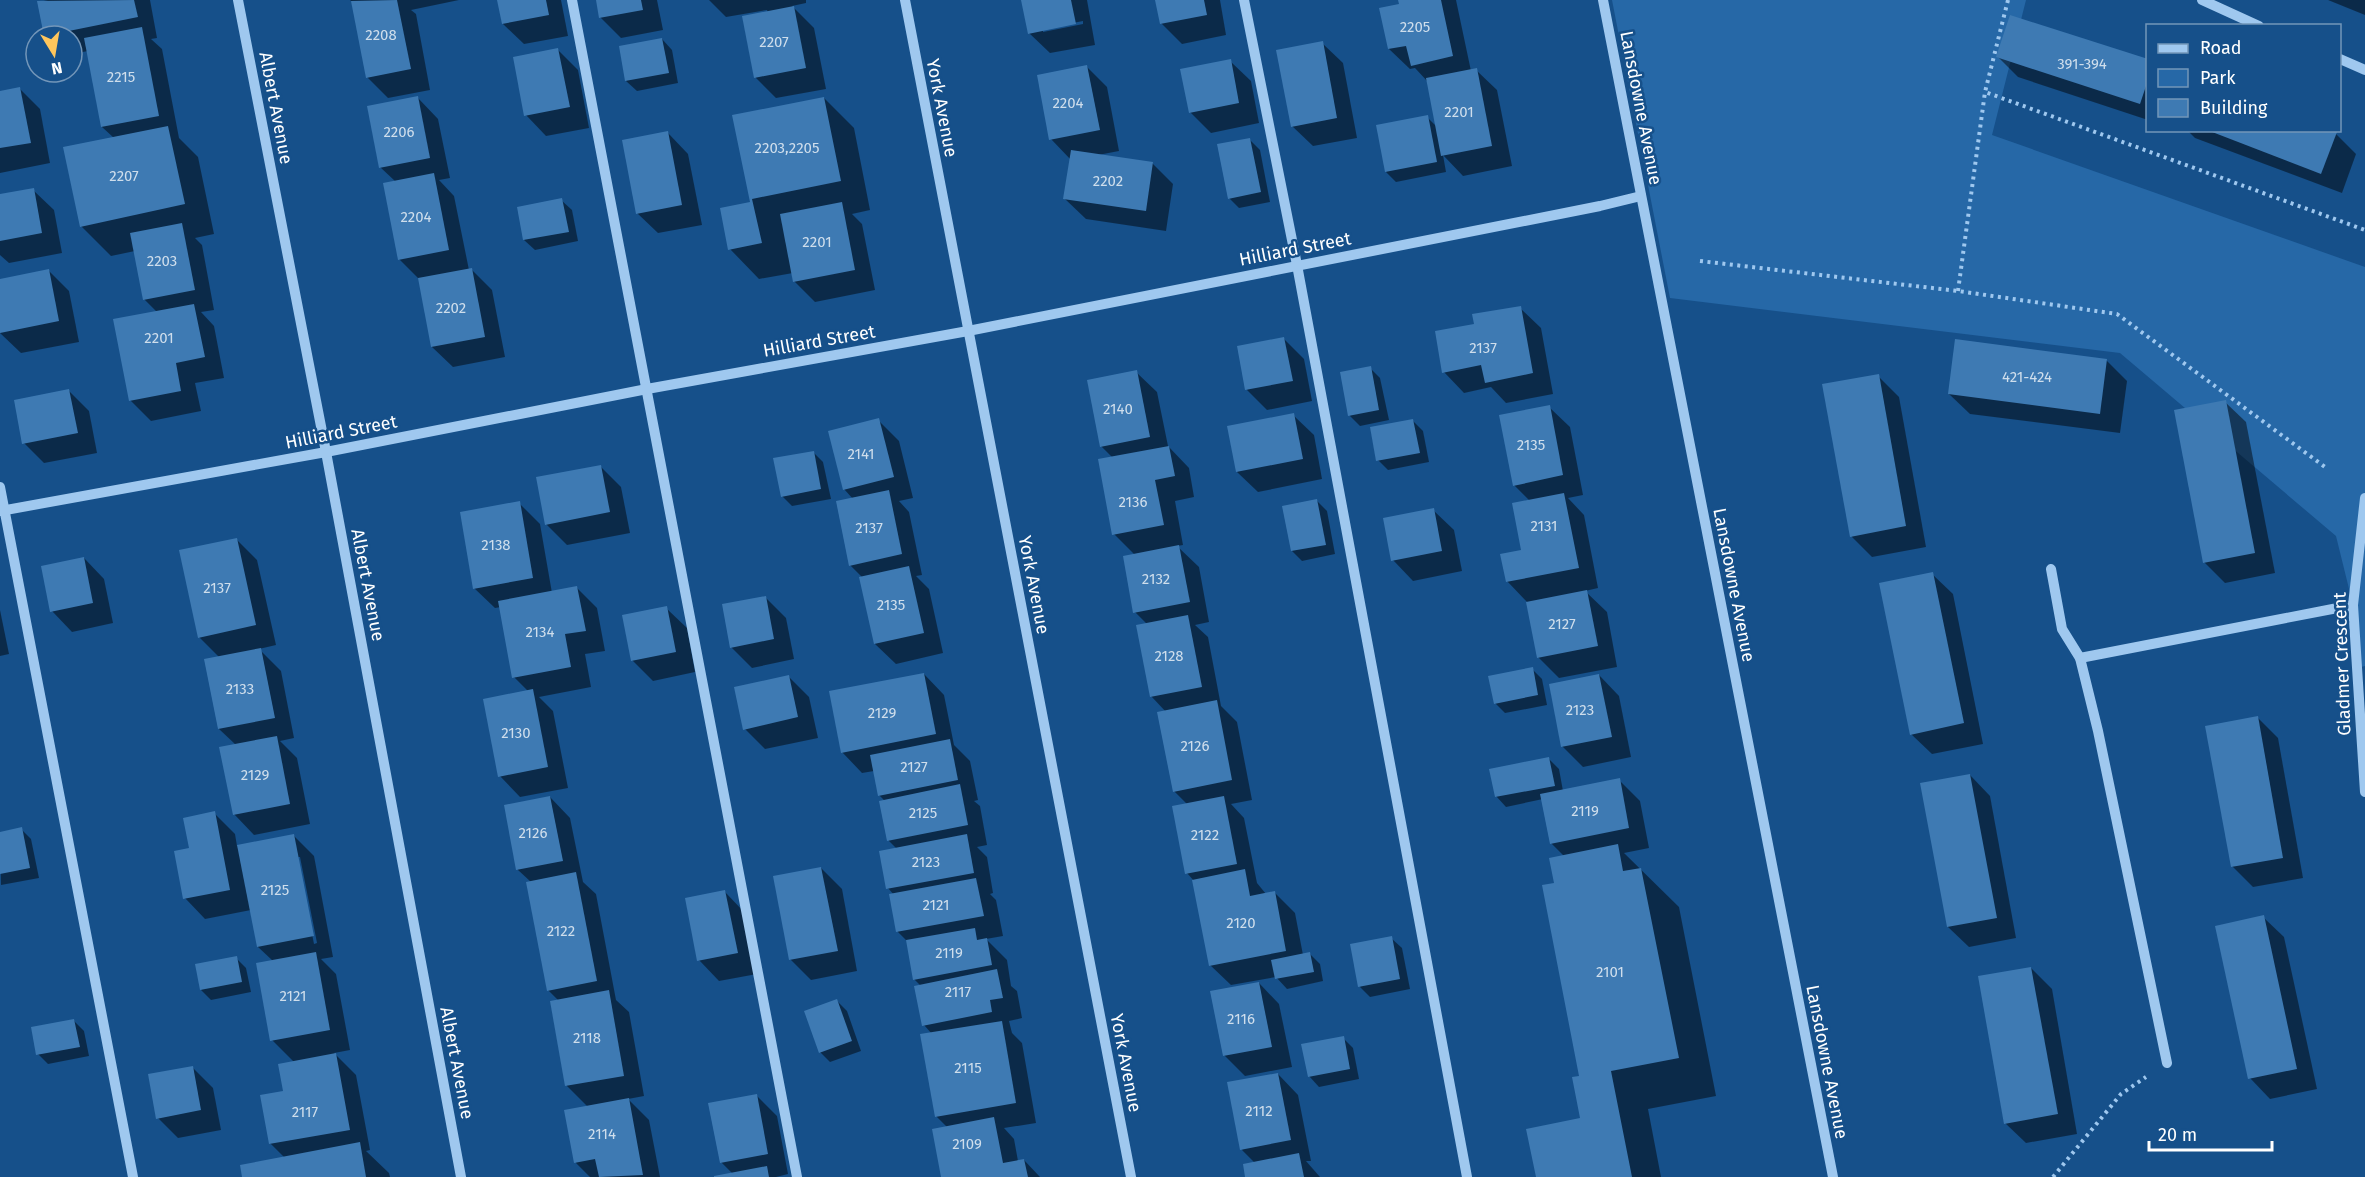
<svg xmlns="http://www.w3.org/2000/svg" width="2365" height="1177" viewBox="0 0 2365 1177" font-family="'Fira Sans',sans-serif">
  <rect width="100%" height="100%" fill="#16508a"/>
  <!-- green -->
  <path fill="#2668a7" d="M1612,0h414l-34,135 373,132v399l-4,1 -8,-62 -17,-69 -216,-183 -450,-55z"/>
  <!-- shadow -->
  <g fill="#0007" fill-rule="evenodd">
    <path d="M48,0h102l7,38 -6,1 11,10 17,89 19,19 16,77 -19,4 7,7 12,65 -13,2 13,14 10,52 -29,5 6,28 -50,10 -21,-21 27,-88 -13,-13 -9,-48 -24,5 -30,-30 33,-88 -12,-11 -14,-76 -16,3v-18l-27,-1 -6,-33z"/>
    <path d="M350,0h109l-48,10 5,4 14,76 -42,8 -21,-21 -14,-74z"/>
    <path d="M499,0h62l7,36 -44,8 -21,-20z"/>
    <path d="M597,0h60l6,30 -42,8 -21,-21z"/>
    <path d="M709,0h97v3l-14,3 22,22 12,61 -50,9 -20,-20 -12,-61 24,-4 -1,-3 -41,7z"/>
    <path d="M1023,0h64l8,45 -45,8 -21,-20zM1083,21v3l-40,8v-3z"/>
    <path d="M1157,0h63l6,35 -44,9 -21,-21z"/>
    <path d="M1400,0h56l15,71 5,-1 21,20 15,76 -49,10 -20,-21 3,17 -50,10 -10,-10 41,-55 10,10 -9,-45 -13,-14 -5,1 -21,-20 12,-44z"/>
    <path d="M2328,0h37v15z"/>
    <path d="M662,39l10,11 6,33 -41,8 -11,-10z"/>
    <path d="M1322,43l21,20 14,75 -44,8 -21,-20z"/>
    <path d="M558,50l20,20 11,58 -43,8 -20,-21z"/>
    <path d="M1998,57l150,4v59l-130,-43z"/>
    <path d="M1230,61l21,20 8,42 -48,10 -21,-21z"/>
    <path d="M1087,67l20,20 12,64 -21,4 54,8 21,21 -7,47 -80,-12 -21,-20 6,-39 -20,-21z"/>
    <path d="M19,88l21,21 10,54 -50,10v-81z"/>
    <path d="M418,98l20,21 12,59 -11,2 15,16 15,74 2,-1 21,21 13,67 -52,10 -21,-20 -13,-68 -20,-20 -3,-77 -16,-15z"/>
    <path d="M824,98l30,30 16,82 -18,4 10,10 13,66 -60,12 -21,-21 -1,-8 -34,6 -29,-30 21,-46 -17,-86z"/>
    <path d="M2187,130h141l8,4 20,20 -14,39 -147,-55z"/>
    <path d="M668,133l20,21 14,71 -44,8 -21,-20z"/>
    <path d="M1250,140l10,10 10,52 -31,6 -10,-10z"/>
    <path d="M33,190l21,20 8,43 -53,10 -9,-8v-59z"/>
    <path d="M561,200l11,10 6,31 -43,9 -11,-10z"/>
    <path d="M49,271l20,20 10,51 -58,11 -21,-20v-53z"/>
    <path d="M1520,308l21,20 12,66 -47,9 -15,-16 -27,6 -20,-21 31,-47z"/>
    <path d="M1283,338l21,21 8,42 -45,9 -20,-20z"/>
    <path d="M2106,360l21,21 -7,52 -150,-19 -21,-20z"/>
    <path d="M1370,368l10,10 9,42 -29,6 -10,-10z"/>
    <path d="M1136,372l21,20 11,54 21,22 5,29 -19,4 8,44 -6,1 22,21 10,55 -14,3 13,12 13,69 16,16 15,78 -21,4 13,14 13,65 9,11 8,-2 21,21 8,42 7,-1 10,10 3,17 -36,8 -11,-12 -45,8 -21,-20 -16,-84 -7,-8v-69l-13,-13 -8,-79 -15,-16 -3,-71 -13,-13v-57l-21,-21 -1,-76 -12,-12z"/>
    <path d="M1878,376l21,21 27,150 -54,10 -20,-20z"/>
    <path d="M69,391l20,20 8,42 -53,10 -20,-20z"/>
    <path d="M2225,402l21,20 29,151 -50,10 -21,-21z"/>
    <path d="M1549,407l21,20 13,68 -15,3 16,17 14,73 -13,3 22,21 10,55 -58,11 -21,-21 -11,-55 -20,-21 16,-30 7,-50 -16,-16z"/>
    <path d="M1293,415l21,20 8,44 -64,13 -21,-20z"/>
    <path d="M878,420l21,21 14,57 -14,3 10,11 13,63 -6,1 13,13 14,64 -47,11 -21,-20 -12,-66 -13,-13 3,-66 -9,-10z"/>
    <path d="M1413,421l10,10 6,31 -41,8 -10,-10z"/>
    <path d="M813,452l10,10 8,37 -39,7 -10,-10z"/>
    <path d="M600,466l21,21 9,46 -63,12 -21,-21z"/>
    <path d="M1317,501l10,10 8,43 -33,7 -10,-10z"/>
    <path d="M519,503l21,21 12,69 25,-5 20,20 8,43 -20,3 6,33 -52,10 14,14 15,77 -48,9 -20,-21 28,-85 -14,-14 -13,-70 -6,1 -21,-20z"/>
    <path d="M1433,510l21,20 8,41 -49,10 -20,-21z"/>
    <path d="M237,540l20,20 19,85 -17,4 22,22 13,67 -14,3 17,17 13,66 -56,11 -20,-21 2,-69 -17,-16 1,-71 -21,-21z"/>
    <path d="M84,558l20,21 9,44 -41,9 -20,-21z"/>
    <path d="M1932,574l21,20 30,150 -51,10 -21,-20z"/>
    <path d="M765,597l21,21 8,41 -42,9 -21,-21z"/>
    <path d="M666,608l21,20 8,44 -42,9 -21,-21z"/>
    <path d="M0,610l9,44 -9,2z"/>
    <path d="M1532,669l10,10 5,26 -42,8 -10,-10z"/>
    <path d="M924,674l20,21 10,50 16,16 8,39 -4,1 6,5 7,39 -10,2 10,10 6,36 -3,1 6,6 7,36 -17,3 21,21 4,26 6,5 5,27 -13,3 3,12 10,10 14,80 -32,5 10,11 4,22 6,-1 16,17h-97l5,-49 -12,-12 -4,-82 -8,-9 -3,-39 -7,-7 -6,-37 -10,-10 -4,-37 -6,-7 9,-39 -8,-8 -8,-39 4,-1 -6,-6 -5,-24 -12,2 -20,-21z"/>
    <path d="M1599,675l20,21 12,61 -48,10 -21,-21z"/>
    <path d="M788,676l21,21 9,41 -53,11 -20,-20z"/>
    <path d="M2257,717l21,21 25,140 -50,9 -21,-21z"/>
    <path d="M1549,759l10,10 4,22 56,-11 21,21 9,47 -25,5 55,54 37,189 -68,13 13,68h-124l45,-58 -1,-42 -25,-193 8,-28 -13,-13 -8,-44 -37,8 -10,-11z"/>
    <path d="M1970,775l20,21 26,142 -47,9 -21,-20z"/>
    <path d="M550,797l20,21 13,64 13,12 20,106 13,12 15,84 -16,3 21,21 11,57h-70l-14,-14 12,-56 -21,-21 -16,-84 8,-1 -11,-11 -17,-108 -13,-12 -13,-64z"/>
    <path d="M214,813l21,21 2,12 56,-11 21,21 19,101 -12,2 15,15 14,76 -16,3 22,22 14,75 -4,1 23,22 1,4h-146l41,-19 -15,-15 24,-81 -22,-22 1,-79 -15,-14 -7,-37 -46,9 -20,-21 5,-48zM297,857h3l17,86 -3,1z"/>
    <path d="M21,829l10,10 8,39 -38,7 -1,-52z"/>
    <path d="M821,868l21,21 15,82 -46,9 -21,-21z"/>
    <path d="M725,892l20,21 12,61 -38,7 -20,-21z"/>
    <path d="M2263,917l21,20 33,152 -47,10 -20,-21z"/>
    <path d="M1391,938l11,10 8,41 -40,8 -10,-10z"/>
    <path d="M236,958l10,10 5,24 -40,8 -10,-10z"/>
    <path d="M2031,968l21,21 25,145 -51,9 -21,-20z"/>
    <path d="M1259,983l20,21 13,63 -47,9 -21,-21z"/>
    <path d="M837,1001l10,10 14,40 -31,11 -10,-10z"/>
    <path d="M74,1021l10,10 5,25 -41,8 -10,-10z"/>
    <path d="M1343,1038l10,10 6,31 -40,8 -10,-11z"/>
    <path d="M192,1067l21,21 8,42 -43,8 -20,-20z"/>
    <path d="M1278,1074l20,21 13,66h-5l14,16h-73l8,-14 -13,-13z"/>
    <path d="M756,1095l21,21 11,58 -12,3h-60l17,-3 -12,-12z"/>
  </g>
  <!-- building -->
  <g fill="#3e7ab3">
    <path d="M134,0l4,17 -94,19 -7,-35z"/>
    <path d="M397,0l14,69 -45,9 -15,-77z"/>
    <path d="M497,0h49l3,15 -47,9z"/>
    <path d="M596,0h45l2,10 -44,8z"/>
    <path d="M1021,0h50l5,24 -48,10z"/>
    <path d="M1155,0h49l3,15 -47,9z"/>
    <path d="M1398,0h43l12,56 -42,10 -5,-20 -18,3 -9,-41 20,-4z"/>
    <path d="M794,6l12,62 -52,10 -12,-62z"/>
    <path d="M2010,15l138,44v21l-8,24 -144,-47z"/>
    <path d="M142,27l17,89 -58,11 -17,-89z"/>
    <path d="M662,38l7,35 -44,8 -6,-35z"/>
    <path d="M1323,41l14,77 -46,9 -15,-77z"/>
    <path d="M558,48l12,59 -46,9 -11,-59z"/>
    <path d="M1231,59l8,44 -50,10 -9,-44z"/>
    <path d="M1087,65l13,65 -51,10 -12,-65z"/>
    <path d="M1477,68l15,78 -51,10 -15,-78z"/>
    <path d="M20,87l11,56 -31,5v-57z"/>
    <path d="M418,96l12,62 -51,10 -12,-62z"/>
    <path d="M824,97l17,84 -89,18 10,44 -34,7 -8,-42 30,-6 -18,-87z"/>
    <path d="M1428,115l9,47 -52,10 -9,-47z"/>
    <path d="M168,126l17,78 -105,23 -17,-80z"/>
    <path d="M2207,130h125l5,2 -16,42z"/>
    <path d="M668,131l14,74 -46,9 -14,-74z"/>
    <path d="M1250,138l11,54 -33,7 -11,-55z"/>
    <path d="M1071,150l82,12 -7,49 -83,-12z"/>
    <path d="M434,173l15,77 -51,10 -15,-77z"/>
    <path d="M34,188l8,45 -42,8v-47z"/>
    <path d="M562,198l7,34 -46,8 -6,-33z"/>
    <path d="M842,202l13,68 -62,12 -13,-68z"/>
    <path d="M182,223l13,67 -52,10 -13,-67z"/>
    <path d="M472,268l13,69 -54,10 -13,-69z"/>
    <path d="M49,269l10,52 -59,12v-54z"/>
    <path d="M194,304l11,53 -29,6 5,28 -52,10 -16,-82z"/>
    <path d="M1521,306l12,67 -48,10 -4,-18 -39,8 -7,-42 39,-7 -2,-10z"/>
    <path d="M1284,337l9,44 -48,9 -8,-44z"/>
    <path d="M1955,339l152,20 -7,55 -152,-20z"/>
    <path d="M1371,366l8,44 -31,6 -8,-44z"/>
    <path d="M1137,370l13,67 -50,10 -13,-67z"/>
    <path d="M1879,374l27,152 -56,11 -28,-153z"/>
    <path d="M69,389l9,44 -56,11 -8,-44z"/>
    <path d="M2226,400l29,153 -52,10 -29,-153z"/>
    <path d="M1550,405l13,70 -50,11 -14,-71z"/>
    <path d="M1294,413l9,46 -67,13 -9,-46z"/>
    <path d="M879,418l15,59 -51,13 -15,-59z"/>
    <path d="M1413,419l7,34 -44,8 -6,-34z"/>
    <path d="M1169,446l6,30 -20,4 9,45 -52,10 -14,-76z"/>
    <path d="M814,451l7,38 -40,8 -8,-39z"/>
    <path d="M601,465l9,47 -65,13 -9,-48z"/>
    <path d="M889,490l13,64 -53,12 -13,-65z"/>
    <path d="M1564,493l15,75 -73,14 -6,-28 21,-4 -9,-47z"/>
    <path d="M1317,499l9,46 -35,6 -9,-45z"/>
    <path d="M520,501l13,77 -60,11 -13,-77z"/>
    <path d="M1434,508l8,43 -51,10 -8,-43z"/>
    <path d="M237,538l19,87 -58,13 -19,-88z"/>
    <path d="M1179,545l11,57 -57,11 -10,-57z"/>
    <path d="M84,557l9,46 -43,9 -9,-46z"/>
    <path d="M909,566l15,67 -50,11 -15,-67z"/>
    <path d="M1933,572l31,151 -54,12 -31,-152z"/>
    <path d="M577,586l9,45 -21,3 6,33 -59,11 -14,-77z"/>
    <path d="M1587,590l11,56 -61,12 -11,-56z"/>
    <path d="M766,596l8,43 -44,9 -8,-44z"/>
    <path d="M667,606l9,46 -45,9 -9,-46z"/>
    <path d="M1188,615l14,72 -52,10 -14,-72z"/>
    <path d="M261,648l14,70 -57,11 -14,-70z"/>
    <path d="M1533,667l5,28 -44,9 -6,-28z"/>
    <path d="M924,673l12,61 -95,19 -12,-62z"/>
    <path d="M1599,674l13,63 -51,10 -12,-63z"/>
    <path d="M789,675l9,42 -55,13 -9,-43z"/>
    <path d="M533,689l15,78 -50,10 -15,-78z"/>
    <path d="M1217,700l15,80 -59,12 -16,-80z"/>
    <path d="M2258,716l25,142 -52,9 -26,-141z"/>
    <path d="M277,736l13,68 -57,11 -14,-68z"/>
    <path d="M950,739l8,41 -80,16 -8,-41z"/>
    <path d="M1549,757l6,29 -60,11 -6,-28z"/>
    <path d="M1970,774l27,144 -50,9 -27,-144z"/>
    <path d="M1620,778l9,50 -79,16 -10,-50z"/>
    <path d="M960,784l8,41 -81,16 -8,-40z"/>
    <path d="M550,796l13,65 -47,9 -12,-65z"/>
    <path d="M1224,796l13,68 -52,10 -13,-68z"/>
    <path d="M215,811l15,79 -47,9 -9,-48 15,-3 -6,-30z"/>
    <path d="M22,827l8,41 -30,6v-42z"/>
    <path d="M294,834l20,102 -57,11 -20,-102z"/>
    <path d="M967,834l7,39 -88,16 -7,-38z"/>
    <path d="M1618,844l5,27 18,-3 38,190 -68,13 21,106h-96l-10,-48 54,-11 -8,-41 7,-1 -37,-191 12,-2 -5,-25z"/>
    <path d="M821,867l17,84 -49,9 -16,-84z"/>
    <path d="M1245,869l5,27 25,-5 11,60 -77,15 -17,-86z"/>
    <path d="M576,872l21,109 -50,10 -21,-109z"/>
    <path d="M976,878l8,38 -88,16 -7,-38z"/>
    <path d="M725,890l13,63 -41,8 -12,-63z"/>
    <path d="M2264,915l33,154 -49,10 -33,-153z"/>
    <path d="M975,928l2,12 10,-2 5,27 -79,15 -7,-40z"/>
    <path d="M1392,936l8,43 -42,8 -8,-43z"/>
    <path d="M316,952l14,78 -60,11 -14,-78z"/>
    <path d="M1310,952l4,20 -39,7 -4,-19z"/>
    <path d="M237,956l5,26 -42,8 -5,-26z"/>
    <path d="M2031,967l27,147 -54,10 -26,-148z"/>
    <path d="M997,969l6,29 -13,2 2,12 -70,14 -8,-40z"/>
    <path d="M1259,982l13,65 -49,9 -13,-65z"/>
    <path d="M609,990l15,86 -59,10 -15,-85z"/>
    <path d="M837,999l15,42 -33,12 -15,-42z"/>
    <path d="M74,1019l6,28 -44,8 -5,-28z"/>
    <path d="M1002,1021l14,82 -81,14 -15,-83z"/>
    <path d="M1344,1036l6,33 -42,8 -7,-33z"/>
    <path d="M336,1053l14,77 -81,14 -9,-49 23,-4 -5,-27z"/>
    <path d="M193,1066l8,44 -45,9 -8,-45z"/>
    <path d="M1278,1073l13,67 -51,10 -13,-68z"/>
    <path d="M757,1094l11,60 -48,9 -12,-60z"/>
    <path d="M629,1098l14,77 -44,2 -4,-18 -21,4 -10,-53z"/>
    <path d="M994,1117l9,46 21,-4 4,18h-87l-9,-48z"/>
    <path d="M360,1142l6,35h-124l-2,-12z"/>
    <path d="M1299,1153l5,24h-59l-2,-13z"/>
    <path d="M767,1166l2,11h-55v-1z"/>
  </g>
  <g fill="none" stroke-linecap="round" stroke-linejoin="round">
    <!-- path -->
    <g stroke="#9fc8ef" stroke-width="4" stroke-dasharray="3 4.5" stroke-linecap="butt">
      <path d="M2008,0l-23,92 380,138"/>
      <path d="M1700,261l258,30 159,23 208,153"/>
      <path d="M1958,291l27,-199"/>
      <path d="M2053,1177l68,-83 25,-17"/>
    </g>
    <!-- minor -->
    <g stroke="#9fc8ef" stroke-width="10">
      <path d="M238,0l88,452 135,725"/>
      <path d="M572,0l225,1177"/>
      <path d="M905,0l226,1177"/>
      <path d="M1244,0l53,265 170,912"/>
      <path d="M1603,0l230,1177"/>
      <path d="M2202,0l57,26"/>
      <path d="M2340,59l25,11"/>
      <path d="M0,487l133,690"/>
      <path d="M2365,498l-12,107 12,187"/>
      <path d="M0,511l326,-59 321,-63 321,-58 632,-125 41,-10"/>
      <path d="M2051,569l11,60 18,29 18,73 69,332"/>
      <path d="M2080,658l273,-53"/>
    </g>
  </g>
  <g text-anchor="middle" stroke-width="5" stroke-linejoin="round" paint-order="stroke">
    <!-- number labels -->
    <g font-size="15" fill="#cfdeec">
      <text x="1415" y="32">2205</text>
      <text x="381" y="40">2208</text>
      <text x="774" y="47">2207</text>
      <text x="2082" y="69">391-394</text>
      <text x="121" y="82">2215</text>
      <text x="1068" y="108">2204</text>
      <text x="1459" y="117">2201</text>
      <text x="399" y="137">2206</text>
      <text x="787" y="153">2203,2205</text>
      <text x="124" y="181">2207</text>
      <text x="1108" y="186">2202</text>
      <text x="416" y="222">2204</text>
      <text x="817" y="247">2201</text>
      <text x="162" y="266">2203</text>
      <text x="451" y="313">2202</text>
      <text x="159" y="343">2201</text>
      <text x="1483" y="353">2137</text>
      <text x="2027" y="382">421-424</text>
      <text x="1118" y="414">2140</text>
      <text x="1531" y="450">2135</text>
      <text x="861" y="459">2141</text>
      <text x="1133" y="507">2136</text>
      <text x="1544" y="531">2131</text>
      <text x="869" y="533">2137</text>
      <text x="496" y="550">2138</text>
      <text x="1156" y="584">2132</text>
      <text x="217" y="593">2137</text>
      <text x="891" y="610">2135</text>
      <text x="1562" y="629">2127</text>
      <text x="540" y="637">2134</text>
      <text x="1169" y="661">2128</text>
      <text x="240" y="694">2133</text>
      <text x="1580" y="715">2123</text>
      <text x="882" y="718">2129</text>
      <text x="516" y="738">2130</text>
      <text x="1195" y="751">2126</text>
      <text x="914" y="772">2127</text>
      <text x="255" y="780">2129</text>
      <text x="1585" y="816">2119</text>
      <text x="923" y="818">2125</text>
      <text x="533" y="838">2126</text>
      <text x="1205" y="840">2122</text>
      <text x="926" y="867">2123</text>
      <text x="275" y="895">2125</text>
      <text x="936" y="910">2121</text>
      <text x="1241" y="928">2120</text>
      <text x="561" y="936">2122</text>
      <text x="949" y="958">2119</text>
      <text x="1610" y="977">2101</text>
      <text x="958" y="997">2117</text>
      <text x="293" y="1001">2121</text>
      <text x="1241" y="1024">2116</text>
      <text x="587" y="1043">2118</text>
      <text x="968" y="1073">2115</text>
      <text x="1259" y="1116">2112</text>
      <text x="305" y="1117">2117</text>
      <text x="602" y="1139">2114</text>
      <text x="967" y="1149">2109</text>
    </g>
    <!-- street labels -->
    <g font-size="18" fill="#fff" stroke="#16508a">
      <text transform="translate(276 108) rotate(79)" y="6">Albert Avenue</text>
      <text transform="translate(942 108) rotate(79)" y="6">York Avenue</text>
      <text transform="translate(1641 108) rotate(79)" y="6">Lansdowne Avenue</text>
      <text transform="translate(1295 249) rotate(-11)" y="6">Hilliard Street</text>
      <text transform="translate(819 341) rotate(-10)" y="6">Hilliard Street</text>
      <text transform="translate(341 432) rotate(-11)" y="6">Hilliard Street</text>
      <text transform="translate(368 585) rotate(79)" y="6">Albert Avenue</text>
      <text transform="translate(1034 585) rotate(79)" y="6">York Avenue</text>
      <text transform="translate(1734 585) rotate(79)" y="6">Lansdowne Avenue</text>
      <text transform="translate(2342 664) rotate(-92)" y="6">Gladmer Crescent</text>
      <text transform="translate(1827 1062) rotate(79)" y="6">Lansdowne Avenue</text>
      <text transform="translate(457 1063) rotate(79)" y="6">Albert Avenue</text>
      <text transform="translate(1126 1063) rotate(79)" y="6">York Avenue</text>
    </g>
  </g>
  <!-- legend -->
  <rect x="2146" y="24" width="195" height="108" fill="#16508a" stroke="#7396b9" stroke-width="1.5"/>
  <rect x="2158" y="44" width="30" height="9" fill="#9fc8ef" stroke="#7396b9" stroke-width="1.5"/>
  <text x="2200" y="54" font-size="18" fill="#ffffff">Road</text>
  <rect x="2158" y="69" width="30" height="18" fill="#2668a7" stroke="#7396b9" stroke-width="1.5"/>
  <text x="2200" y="84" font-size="18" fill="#ffffff">Park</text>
  <rect x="2158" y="99" width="30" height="18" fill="#3e7ab3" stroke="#7396b9" stroke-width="1.5"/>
  <text x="2200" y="114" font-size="18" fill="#ffffff">Building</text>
  <!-- north arrow -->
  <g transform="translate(54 54) rotate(169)"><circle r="28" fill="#16508a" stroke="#7396b9" stroke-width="1.5"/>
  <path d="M0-4.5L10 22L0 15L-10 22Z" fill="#ffc65c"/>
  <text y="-9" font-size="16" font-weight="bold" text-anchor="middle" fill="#ffffff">N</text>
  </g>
  <!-- scale -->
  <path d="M2149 1141v9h123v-9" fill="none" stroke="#ffffff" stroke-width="3"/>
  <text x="2158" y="1141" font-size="18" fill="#ffffff" stroke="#16508a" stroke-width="4.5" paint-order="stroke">20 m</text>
</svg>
